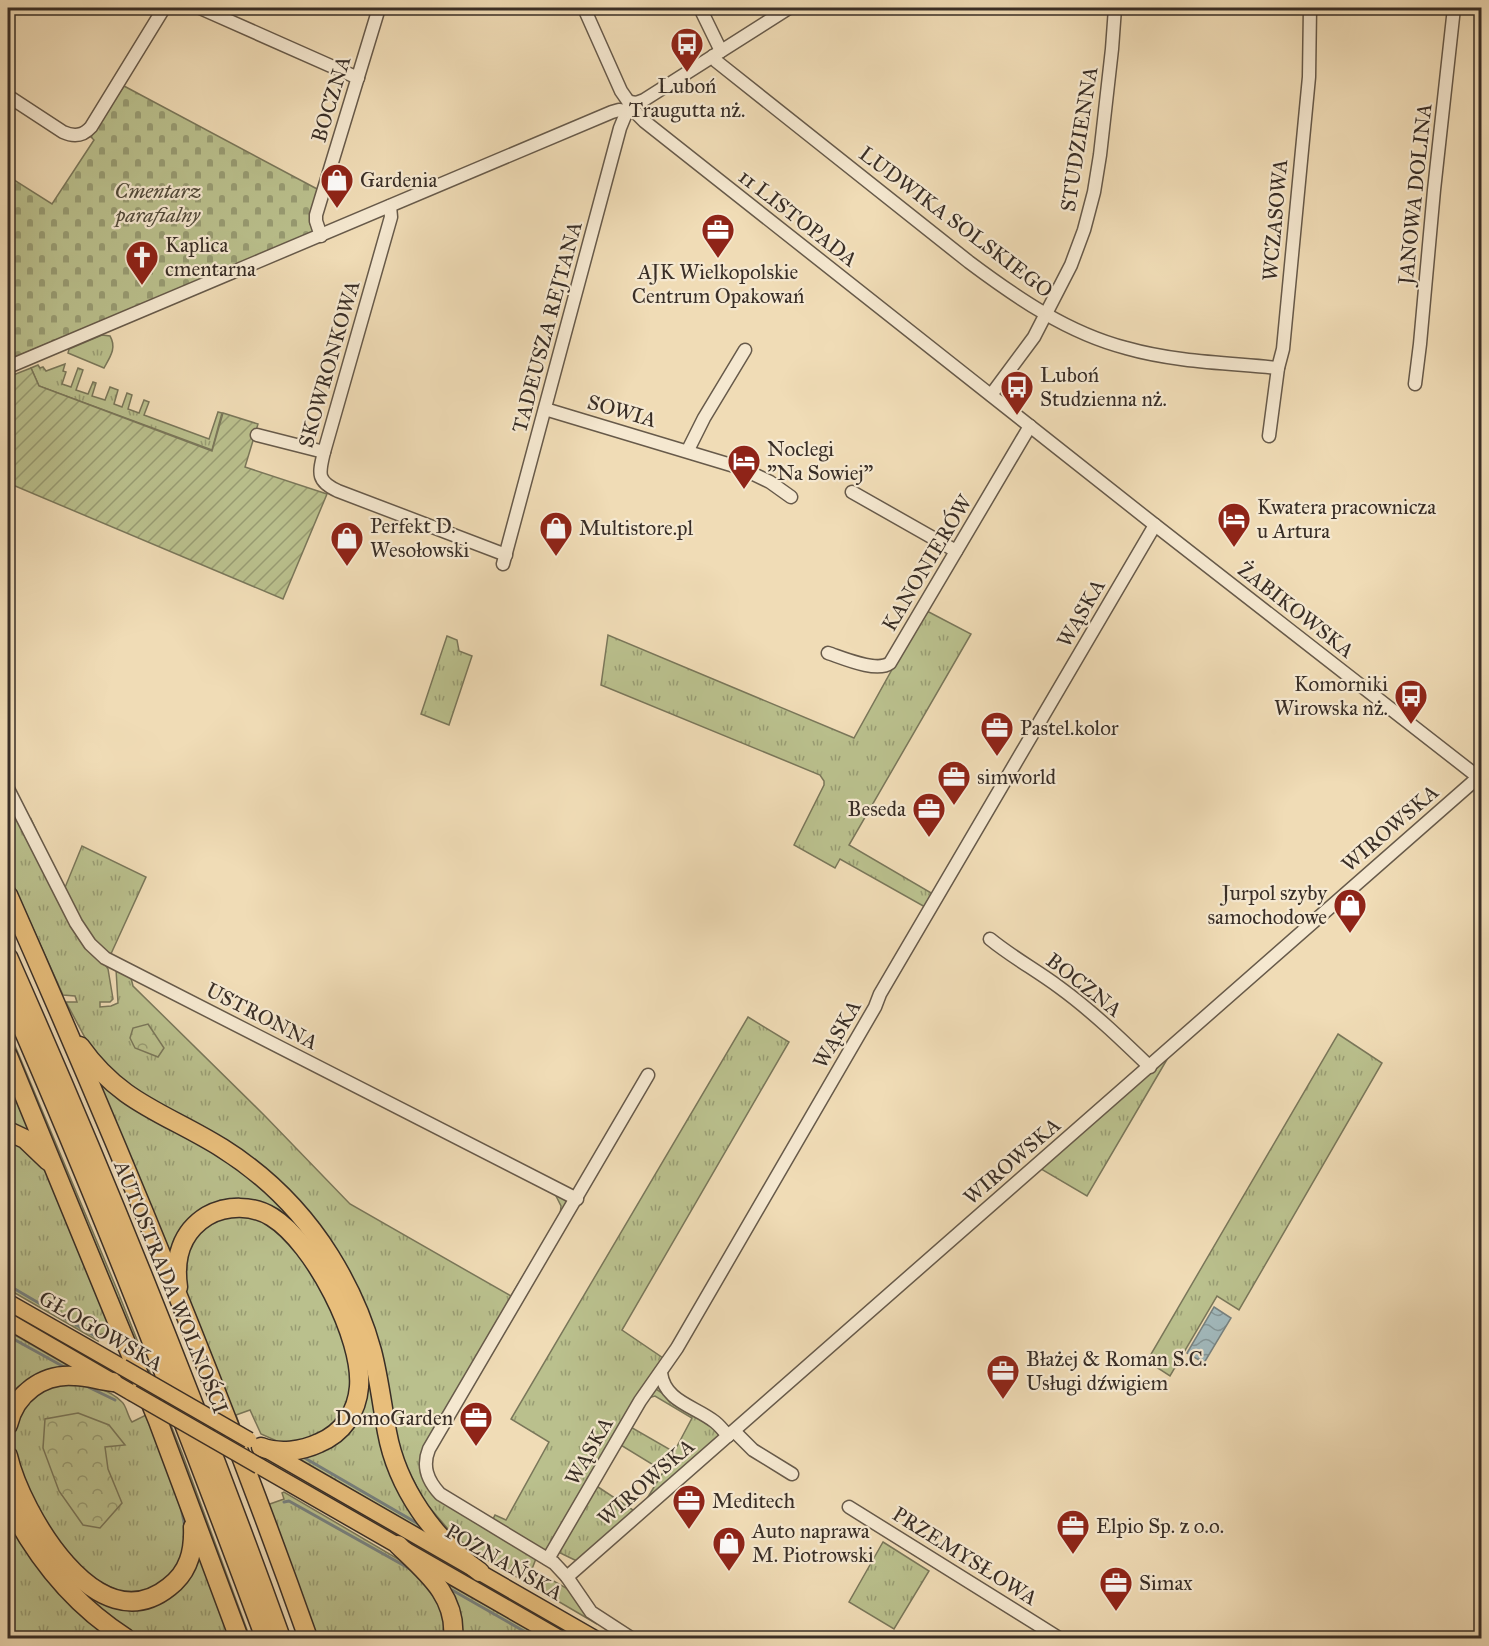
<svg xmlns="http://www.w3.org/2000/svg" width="1489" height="1646" viewBox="0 0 1489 1646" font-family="'IM FELL Great Primer',serif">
  <defs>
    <pattern id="grass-tufts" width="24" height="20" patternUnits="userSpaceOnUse" patternTransform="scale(1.5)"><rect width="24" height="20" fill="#bac08d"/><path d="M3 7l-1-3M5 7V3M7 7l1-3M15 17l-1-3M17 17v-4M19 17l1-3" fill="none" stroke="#989c73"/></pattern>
    <pattern id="forest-crowns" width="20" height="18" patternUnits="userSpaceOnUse" patternTransform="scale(1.5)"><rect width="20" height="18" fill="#bac08d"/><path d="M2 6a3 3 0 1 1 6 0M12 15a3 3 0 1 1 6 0" fill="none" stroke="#989c73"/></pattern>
    <pattern id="cemetery-stones" width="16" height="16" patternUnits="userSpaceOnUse" patternTransform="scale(1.5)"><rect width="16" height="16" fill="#bac08d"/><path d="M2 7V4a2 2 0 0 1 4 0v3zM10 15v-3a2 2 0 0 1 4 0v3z" fill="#989c73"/></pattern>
    <pattern id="garden-furrows" width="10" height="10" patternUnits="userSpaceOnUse" patternTransform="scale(1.5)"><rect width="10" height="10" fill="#bac08d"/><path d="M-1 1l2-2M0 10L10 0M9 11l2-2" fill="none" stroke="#989c73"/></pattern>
    <pattern id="water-waves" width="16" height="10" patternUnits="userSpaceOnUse" patternTransform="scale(1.5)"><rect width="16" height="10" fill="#a1b8bb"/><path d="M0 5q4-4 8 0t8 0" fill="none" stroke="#849698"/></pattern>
  </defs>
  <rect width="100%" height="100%" fill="#f0dcb6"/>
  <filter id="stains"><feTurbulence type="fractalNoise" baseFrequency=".00333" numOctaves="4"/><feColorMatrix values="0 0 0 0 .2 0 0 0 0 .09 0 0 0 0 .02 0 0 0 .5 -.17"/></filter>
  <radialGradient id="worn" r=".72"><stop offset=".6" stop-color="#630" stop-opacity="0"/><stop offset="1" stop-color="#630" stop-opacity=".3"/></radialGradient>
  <!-- grass -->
  <g fill="url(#grass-tufts)" stroke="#7a775a" stroke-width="1.5" fill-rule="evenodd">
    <path d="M102,335l8,1c7,12 0,21 -6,32l-36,-15 1,-4z"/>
    <path d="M65,364l-2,7 3,1 -4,12 9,3 7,-19 5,2 -7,20 12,4 5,-12 3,1 -4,13 13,4 5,-13 8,3 -4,14 8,3 5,-14 5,2 -4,14 11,4 5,-13 5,2 -5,13 65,24 9,-27 4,1 -10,37 -173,-64 -8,-18 7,-3 2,3 3,-1 3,4z"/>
    <path d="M925,610l46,24 -122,211 84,49 -8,13 -85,-48 -5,9 -41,-23 30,-60v-4l-4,-6 -219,-90 7,-50 246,103z"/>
    <path d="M447,636l10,4 2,11 13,5 -23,69 -28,-11z"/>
    <path d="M8,796l100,173 5,30 -3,3h-10v5l11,-1 7,-3 -2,-34 448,228 3,8 -140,241 -4,29 114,81 -5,13 36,20 29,35 -111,-65 -32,-23 -30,-35 -18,-35 -80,-231 -198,-149 -38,-39 -24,-45h11l-2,-6 -12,-1 -55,-122zM131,978l424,216 6,12 -1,9 -49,81 -161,-92 -85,-88 -132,-130z"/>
    <path d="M31,819l33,71 18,-44 64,31 -36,79c-30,-17 -65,-100 -81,-134z"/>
    <path d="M748,1017l41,25 -167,288 41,28 -117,193 -3,-1 -51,-29 3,-6 11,5 43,-78 -38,-23z"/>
    <path d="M8,1029l110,263 64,161 68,185h-7l-176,-452 -59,-140z"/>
    <path d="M1338,1034l44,29 -143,247 -22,-14 -47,80 -23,-15z"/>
    <path d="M1169,1056l-82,140 -46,-27z"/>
    <path d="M85,1063l106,72 92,67 70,105 30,125 54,107 -146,-85 23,-4 50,-63 -56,-144 -82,-40 -54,58z"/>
    <path d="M8,1064l33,78 -33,-16z"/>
    <path d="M8,1136l33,23 83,194 -5,-3 -8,-19 -13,4v6l-90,-52z"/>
    <path d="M216,1215l51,3 50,55 37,94 -6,47 -41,29 -28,-1 -18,-8 -11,-24 -14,5 31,90 17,-6 -2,-6 2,-1 138,81 13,12 14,53h-135l-130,-341 -1,-47z"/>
    <path d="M8,1331l64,37 -64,42z"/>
    <path d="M57,1381c23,4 48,4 65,21 4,3 6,15 10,20l14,-7 41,106 -6,47 -39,27 -38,-5 -52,-52 -40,-85v-26l11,-25z"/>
    <path d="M656,1389l58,38 5,9 -76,69 27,-44 -8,-5 -7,10 -36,-22 10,-18 45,26 18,-34 -37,-22 -11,3z"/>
    <path d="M254,1449l330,189h-14l-313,-180z"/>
    <path d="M8,1474l49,86 87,44 54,-60 37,94h-103l-42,-31 -82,-113z"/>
    <path d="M595,1485l38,25 1,4 -55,48 -23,-11z"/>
    <path d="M8,1512l110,126h-110z"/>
    <path d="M883,1542l46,29 -35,58 -45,-27z"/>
    <path d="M442,1581l102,57h-87z"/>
  </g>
  <!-- forest -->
  <g fill="url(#forest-crowns)" stroke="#7a775a" stroke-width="1.5">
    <path d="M148,1024l16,24 -6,9 -23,-9 -5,-10 3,-10z"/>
    <path d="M78,1413l31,12 16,20 -20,2 3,22 14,34 -22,25 -17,-3 -24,-34 -16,-43 2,-29z"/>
  </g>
  <!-- cemetery -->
  <path fill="url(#cemetery-stones)" stroke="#7a775a" stroke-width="1.5" d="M124,86l195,104 -9,34 4,2 2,6 -308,128v-184l44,28 42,-64 -4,-4z"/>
  <!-- garden -->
  <path fill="url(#garden-furrows)" stroke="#7a775a" stroke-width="1.5" d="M31,368l8,18 173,65 11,-38 35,11 -13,43 82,27 -44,105 -275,-116v-106z"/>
  <!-- water -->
  <path fill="url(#water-waves)" stroke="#77817f" stroke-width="1.5" d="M1214,1307l17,11 -27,45 -17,-10z"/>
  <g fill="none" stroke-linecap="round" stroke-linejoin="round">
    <!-- stream -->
    <g stroke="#77817f" stroke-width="3">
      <path d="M220,1201l16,-2 19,2"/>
      <path d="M278,1210l20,17"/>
      <path d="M8,1285l87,51"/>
      <path d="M8,1336l58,32"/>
      <path d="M84,1385l31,15"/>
      <path d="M14,1429v24"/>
      <path d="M303,1457l119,69"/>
      <path d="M284,1502l5,-1 123,69"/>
      <path d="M181,1507l4,20"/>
      <path d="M452,1590l84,48"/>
      <path d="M88,1595l19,9"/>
      <path d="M151,1605l21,-10"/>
    </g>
    <defs>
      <g id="minor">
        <path d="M200,8l158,70"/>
        <path d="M584,8l37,83 16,23 7,7 511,404 327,255"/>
        <path d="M700,8l21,43"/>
        <path d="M713,56l3,5 253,201c48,36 99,71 157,86 49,14 102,15 152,20"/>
        <path d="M8,96l55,36c11,5 20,4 28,-5l73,-119"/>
        <path d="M630,102l6,1 8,-3 145,-92"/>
        <path d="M390,206l1,11 -67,235c-5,21 -8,29 14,39l168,64"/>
        <path d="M321,236l-5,-15v-6l63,-207"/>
        <path d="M8,367l604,-255 7,-2 7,1"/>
        <path d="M1415,384l5,-40 14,-154 20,-182"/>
        <path d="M991,395l43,-58 37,-72 13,-35 10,-38 6,-37 12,-106 3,-41"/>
        <path d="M545,409l196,59 29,14 21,15"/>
        <path d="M257,435l67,17"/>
        <path d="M1269,436l9,-68 5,-19 26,-272 1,-69"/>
        <path d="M688,450l16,-32 41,-68"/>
        <path d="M852,492l104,59"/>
        <path d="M503,564l117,-436 9,-22"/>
        <path d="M828,653c15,5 49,20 62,10l140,-237"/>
        <path d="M8,789l68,134 14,21 15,14 472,241"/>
        <path d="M990,939c22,18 46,31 69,48 33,24 62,52 91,80"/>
        <path d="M661,1373c4,29 34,33 54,49 5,4 9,9 13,14"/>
        <path d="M734,1431l19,19 39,24"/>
        <path d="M849,1507l210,131"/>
        <path d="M548,1559l92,-158 37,-53 198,-341 5,-13 275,-469"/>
        <path d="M567,1577l915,-803"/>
        <path d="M631,1638l-40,-26 -24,-35 -13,-14 -114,-69c-13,-14 -18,-28 -11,-45l219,-374"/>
      </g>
      <g id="major">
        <path d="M8,1302l114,65"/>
        <path d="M8,1321l124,72"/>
        <path d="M267,1450l327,188"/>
        <path d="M259,1466l300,172"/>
      </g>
      <g id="highway">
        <path d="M8,895c108,244 211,492 300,743"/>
        <path d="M8,957c99,223 190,451 273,681"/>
        <path d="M8,995c93,212 177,427 257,643"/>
        <path d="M80,1046c41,58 86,67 142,102 43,27 81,65 108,108 18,29 33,62 42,95 7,27 10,54 15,81 10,55 47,108 93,140"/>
        <path d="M8,1056l150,365 81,217"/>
        <path d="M8,1131l17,8 23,22"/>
        <path d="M178,1287c-4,-28 3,-55 29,-71 20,-11 46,-11 65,1 42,26 91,121 87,170 -2,25 -16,46 -40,56 -17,8 -40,11 -58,4"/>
        <path d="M8,1425c7,-31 35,-52 67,-49 13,0 25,5 38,6"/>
        <path d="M8,1456c13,56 89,189 161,131 20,-15 25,-36 24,-60"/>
        <path d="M8,1502c27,54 66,103 118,136"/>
        <path d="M398,1545c28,27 59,51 55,93"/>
      </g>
    </defs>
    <!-- minor casing -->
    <use href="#minor" stroke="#675a4a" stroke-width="15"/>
    <!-- major casing -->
    <use href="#major" stroke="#392e26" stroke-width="18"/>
    <!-- highway casing -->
    <use href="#highway" stroke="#392e26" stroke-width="21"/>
    <!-- minor -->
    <use href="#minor" stroke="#f5e8d0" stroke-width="12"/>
    <!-- major -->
    <use href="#major" stroke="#e8be7b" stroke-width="15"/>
    <!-- highway -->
    <use href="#highway" stroke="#e8be7b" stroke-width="18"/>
    <defs>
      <g id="major-bridge">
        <path d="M122,1367l127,73"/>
        <path d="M132,1393l127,73"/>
      </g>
    </defs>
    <!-- major-bridge casing -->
    <use href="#major-bridge" stroke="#392e26" stroke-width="18" stroke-linecap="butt"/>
    <!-- major-bridge -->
    <use href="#major-bridge" stroke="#e8be7b" stroke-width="15"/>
  </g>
  <!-- icons -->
  <defs>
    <symbol id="bus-pin" viewBox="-11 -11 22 30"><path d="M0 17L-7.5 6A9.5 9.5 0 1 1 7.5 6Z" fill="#8f2418" stroke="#f5e8d0"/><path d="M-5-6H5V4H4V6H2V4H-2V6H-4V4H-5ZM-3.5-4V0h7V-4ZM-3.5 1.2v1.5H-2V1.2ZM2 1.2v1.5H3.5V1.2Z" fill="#fff"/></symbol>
    <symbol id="shop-pin" viewBox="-11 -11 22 30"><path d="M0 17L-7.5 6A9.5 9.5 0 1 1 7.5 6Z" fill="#8f2418" stroke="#f5e8d0"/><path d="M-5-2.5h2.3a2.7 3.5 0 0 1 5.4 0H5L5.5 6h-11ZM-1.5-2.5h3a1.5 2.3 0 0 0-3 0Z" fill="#fff"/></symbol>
    <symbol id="office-pin" viewBox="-11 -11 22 30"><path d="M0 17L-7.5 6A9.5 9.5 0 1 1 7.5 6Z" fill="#8f2418" stroke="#f5e8d0"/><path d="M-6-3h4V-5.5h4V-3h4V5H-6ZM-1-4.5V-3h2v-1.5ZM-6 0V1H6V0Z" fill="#fff"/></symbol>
    <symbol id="church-pin" viewBox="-11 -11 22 30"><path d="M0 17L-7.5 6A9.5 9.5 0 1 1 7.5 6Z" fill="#8f2418" stroke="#f5e8d0"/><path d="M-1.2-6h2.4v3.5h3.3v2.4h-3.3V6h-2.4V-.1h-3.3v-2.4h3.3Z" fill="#fff"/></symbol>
    <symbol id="hotel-pin" viewBox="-11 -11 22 30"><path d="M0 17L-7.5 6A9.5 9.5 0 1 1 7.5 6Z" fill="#8f2418" stroke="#f5e8d0"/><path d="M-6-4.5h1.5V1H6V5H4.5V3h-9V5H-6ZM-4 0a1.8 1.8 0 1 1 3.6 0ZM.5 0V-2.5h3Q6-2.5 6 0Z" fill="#fff"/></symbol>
  </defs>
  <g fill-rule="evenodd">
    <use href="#bus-pin" x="668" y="25" width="38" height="52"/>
    <use href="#shop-pin" x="318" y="161" width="38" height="52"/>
    <use href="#office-pin" x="699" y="211" width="38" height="52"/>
    <use href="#church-pin" x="123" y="238" width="38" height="52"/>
    <use href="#bus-pin" x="998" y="368" width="38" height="52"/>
    <use href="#hotel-pin" x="725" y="442" width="38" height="52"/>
    <use href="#hotel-pin" x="1215" y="500" width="38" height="52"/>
    <use href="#shop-pin" x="537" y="509" width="38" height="52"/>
    <use href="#shop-pin" x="328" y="519" width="38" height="52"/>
    <use href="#bus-pin" x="1392" y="677" width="38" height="52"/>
    <use href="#office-pin" x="978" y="709" width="38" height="52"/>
    <use href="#office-pin" x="935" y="758" width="38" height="52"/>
    <use href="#office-pin" x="910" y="790" width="38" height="52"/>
    <use href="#shop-pin" x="1331" y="886" width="38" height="52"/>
    <use href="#office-pin" x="984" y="1352" width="38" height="52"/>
    <use href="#office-pin" x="457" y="1399" width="38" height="52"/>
    <use href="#office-pin" x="670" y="1482" width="38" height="52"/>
    <use href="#office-pin" x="1054" y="1507" width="38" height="52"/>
    <use href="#shop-pin" x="710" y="1524" width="38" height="52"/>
    <use href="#office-pin" x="1097" y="1564" width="38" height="52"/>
  </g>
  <g text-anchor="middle" stroke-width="4.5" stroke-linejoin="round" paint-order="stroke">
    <!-- poi labels -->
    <g font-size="21" fill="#392e26" stroke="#f5e8d0" text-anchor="start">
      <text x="687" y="93" text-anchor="middle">Luboń<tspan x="687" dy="24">Traugutta nż.</tspan></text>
      <text x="360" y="187">Gardenia</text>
      <text x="165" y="252">Kaplica<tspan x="165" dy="24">cmentarna</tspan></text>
      <text x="718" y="279" text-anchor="middle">AJK Wielkopolskie<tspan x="718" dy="24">Centrum Opakowań</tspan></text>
      <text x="1040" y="382">Luboń<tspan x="1040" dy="24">Studzienna nż.</tspan></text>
      <text x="767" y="456">Noclegi<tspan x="767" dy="24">"Na Sowiej"</tspan></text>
      <text x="1257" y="514">Kwatera pracownicza<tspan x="1257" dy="24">u Artura</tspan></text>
      <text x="370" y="533">Perfekt D.<tspan x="370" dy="24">Wesołowski</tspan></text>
      <text x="579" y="535">Multistore.pl</text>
      <text x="1388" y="691" text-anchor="end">Komorniki<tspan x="1388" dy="24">Wirowska nż.</tspan></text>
      <text x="1020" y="735">Pastel.kolor</text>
      <text x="977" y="784">simworld</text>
      <text x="906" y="816" text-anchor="end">Beseda</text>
      <text x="1327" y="900" text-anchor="end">Jurpol szyby<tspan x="1327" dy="24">samochodowe</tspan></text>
      <text x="1026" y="1366">Błażej &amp; Roman S.C.<tspan x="1026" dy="24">Usługi dźwigiem</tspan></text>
      <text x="453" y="1425" text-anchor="end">DomoGarden</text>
      <text x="712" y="1508">Meditech</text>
      <text x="1096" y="1533">Elpio Sp. z o.o.</text>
      <text x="752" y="1538">Auto naprawa<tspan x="752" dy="24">M. Piotrowski</tspan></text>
      <text x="1139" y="1590">Simax</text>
    </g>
    <!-- street labels -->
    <g font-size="21" fill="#392e26" stroke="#f5e8d0">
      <text transform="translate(331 99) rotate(-73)" y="7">BOCZNA</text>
      <text transform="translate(1079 139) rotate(-81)" y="7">STUDZIENNA</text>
      <text transform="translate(1415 194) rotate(-84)" y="7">JANOWA DOLINA</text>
      <text transform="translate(798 218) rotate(38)" y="7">11 LISTOPADA</text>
      <text transform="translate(1275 220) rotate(-85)" y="7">WCZASOWA</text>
      <text transform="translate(956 222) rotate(37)" y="7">LUDWIKA SOLSKIEGO</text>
      <text transform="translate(547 327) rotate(-75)" y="7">TADEUSZA REJTANA</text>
      <text transform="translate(329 364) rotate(-74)" y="7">SKOWRONKOWA</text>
      <text transform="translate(622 411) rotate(16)" y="7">SOWIA</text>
      <text transform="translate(927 563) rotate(-59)" y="7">KANONIERÓW</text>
      <text transform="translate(1296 610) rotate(38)" y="7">ŻABIKOWSKA</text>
      <text transform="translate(1081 613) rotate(-60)" y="7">WĄSKA</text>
      <text transform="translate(1390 828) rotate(-41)" y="7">WIROWSKA</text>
      <text transform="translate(1084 985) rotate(38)" y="7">BOCZNA</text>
      <text transform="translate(262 1016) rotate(27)" y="7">USTRONNA</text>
      <text transform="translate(837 1034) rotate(-60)" y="7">WĄSKA</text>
      <text transform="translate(1012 1161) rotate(-41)" y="7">WIROWSKA</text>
      <text transform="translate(171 1287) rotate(68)" y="7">AUTOSTRADA WOLNOŚCI</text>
      <text transform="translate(101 1331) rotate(30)" y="7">GŁOGOWSKA</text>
      <text transform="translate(589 1451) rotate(-60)" y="7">WĄSKA</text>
      <text transform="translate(646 1482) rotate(-41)" y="7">WIROWSKA</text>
      <text transform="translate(965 1556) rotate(32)" y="7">PRZEMYSŁOWA</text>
      <text transform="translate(504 1562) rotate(30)" y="7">POZNAŃSKA</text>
    </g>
    <!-- park labels -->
    <g font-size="21" font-style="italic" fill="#534b3b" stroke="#f5e8d0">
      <text x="158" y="198">Cmentarz<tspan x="158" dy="24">parafialny</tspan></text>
    </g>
  </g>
  <!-- margin -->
  <rect width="1489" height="1646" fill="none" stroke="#f0dcb6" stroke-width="30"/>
  <rect x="9" y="9" width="1471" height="1628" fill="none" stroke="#392e26" stroke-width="3"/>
  <rect x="15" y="15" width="1459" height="1616" fill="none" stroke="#392e26" stroke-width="1.5"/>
  <rect width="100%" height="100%" filter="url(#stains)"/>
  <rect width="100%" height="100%" fill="url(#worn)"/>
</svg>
